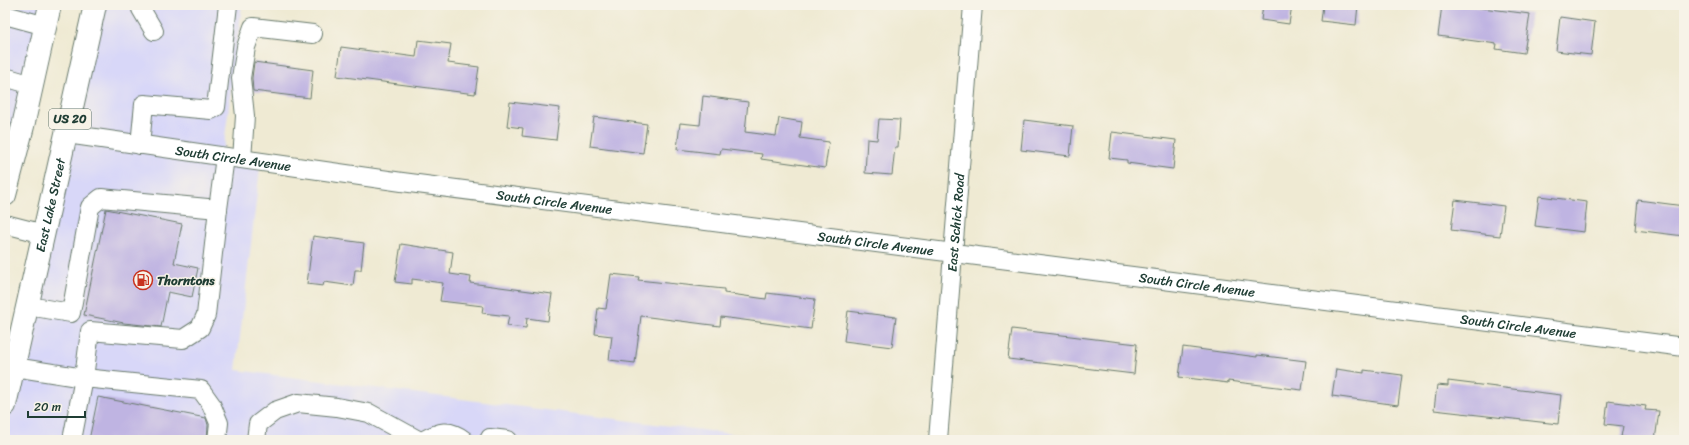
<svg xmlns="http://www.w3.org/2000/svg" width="1689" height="445" viewBox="0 0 1689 445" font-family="Sriracha,sans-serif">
  <rect width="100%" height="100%" fill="#f7f3e8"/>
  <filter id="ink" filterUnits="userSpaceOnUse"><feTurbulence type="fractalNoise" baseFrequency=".025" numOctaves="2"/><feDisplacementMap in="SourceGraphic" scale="8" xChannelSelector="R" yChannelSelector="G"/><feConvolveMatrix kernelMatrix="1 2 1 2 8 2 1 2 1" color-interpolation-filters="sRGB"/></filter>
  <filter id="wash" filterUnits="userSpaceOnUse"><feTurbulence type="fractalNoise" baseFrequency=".012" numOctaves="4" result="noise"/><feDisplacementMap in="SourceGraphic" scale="16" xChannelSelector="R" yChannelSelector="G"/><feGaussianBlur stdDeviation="0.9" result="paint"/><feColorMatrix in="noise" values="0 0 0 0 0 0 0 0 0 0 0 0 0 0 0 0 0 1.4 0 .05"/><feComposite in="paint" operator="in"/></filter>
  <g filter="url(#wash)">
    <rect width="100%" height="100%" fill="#efead3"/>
    <!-- built -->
    <g fill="#d8d7f8">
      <path d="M5,5h37l-37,160z"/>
      <path d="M99,5h143l-19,147 38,7 -25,211 543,70h-774v-13z"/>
    </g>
    <g id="blocks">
      <!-- building -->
      <g fill="#bfb4e2">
        <path d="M1263,5h29l-3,19 -28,-4z"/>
        <path d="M1323,5h35l-2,20 -35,-4z"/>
        <path d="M1442,5h16l72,9 -6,39 -28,-4 1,-5 -59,-8z"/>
        <path d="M1560,17l35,5 -4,33 -35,-4z"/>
        <path d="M418,40l33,4 -3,19 31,4 -4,27 -138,-18 4,-29 75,10z"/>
        <path d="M254,62l59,8 -3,28 -57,-7 -1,-13z"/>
        <path d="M703,96l45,6 -3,30 31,4 3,-18 23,4 -2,16 29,4 -4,26 -64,-9 1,-5 -41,-5 -1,5 -43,-5 3,-26 20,2z"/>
        <path d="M510,102l50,6 -4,32 -34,-4 1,-8 -16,-2z"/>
        <path d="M594,117l53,7 -4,29 -53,-7z"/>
        <path d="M879,119l21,1 -2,27h-3l-3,28 -27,-2 2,-34 10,1z"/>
        <path d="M1024,120l49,6 -3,30 -49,-6z"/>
        <path d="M1112,132l64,8 -3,29 -46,-6v-3l-18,-2z"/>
        <path d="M1539,196l48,6 -3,30 -49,-6z"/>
        <path d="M1455,200l49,6 -4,30 -49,-6z"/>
        <path d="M1638,200l46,6v30l-49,-6z"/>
        <path d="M106,209l76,15 -8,39 24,5 -6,29 -24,-5 -7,35 -37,-4 -40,-8z"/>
        <path d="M313,236l51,7 -3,27h-6l-2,16 -29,-4 -1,4 -16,-2z"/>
        <path d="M401,244l52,8 -3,22 21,3 -1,6 82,11 -4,27 -21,-3 -1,10 -19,-2 2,-10 -27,-3 1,-7 -43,-5 3,-18 -31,-4v5l-17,-2z"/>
        <path d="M611,274l28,3 -1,3 86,9v4l42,6 1,-6 48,6 -4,30 -90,-12 -1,9 -79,-10 -6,47 -26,-3 3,-24 -17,-2 3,-26 8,1z"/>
        <path d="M848,311l48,6 -4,30 -48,-6z"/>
        <path d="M1012,329l125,15 -3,30 -126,-15z"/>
        <path d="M1183,347l74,10v-2l49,6 -4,29 -74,-9v2l-49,-6z"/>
        <path d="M1336,369l28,4v-3l38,5 -4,30 -66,-9z"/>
        <path d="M1448,381l113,14 -3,29 -124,-14 3,-25 11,1z"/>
        <path d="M98,397l108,21 2,7 -1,15h-118z"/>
        <path d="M1608,401l38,5 -1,4 14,1 -4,29 -34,-3 2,-11 -18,-2z"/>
      </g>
    </g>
  </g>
  <g filter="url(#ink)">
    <use href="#blocks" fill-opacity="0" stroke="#687a6c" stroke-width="1"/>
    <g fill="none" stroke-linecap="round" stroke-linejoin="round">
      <defs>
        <g id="minor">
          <path d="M141,5v4l13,22"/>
          <path d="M5,15l41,11"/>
          <path d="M5,77l27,8"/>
          <path id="s1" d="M67,134l335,48 1282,165"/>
          <path d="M140,145l4,-41 67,6 5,-3 12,-102"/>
          <path d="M242,159l3,-43 -4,-38 5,-31 7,-20 60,7"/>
          <path d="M5,224l39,10"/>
          <path d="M28,306l43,7 19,-106 11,-9 117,11 7,-52"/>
          <path d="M14,367l70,11 117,12 10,14 8,19 -2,17"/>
          <path d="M72,440l12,-62 6,-47 93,8 17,-11 6,-13 12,-106"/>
          <path d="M256,440l2,-16 17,-13 23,-8 39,4 32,6 49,27"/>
          <path d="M424,440c15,-8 25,-12 40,0"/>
          <path d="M489,440l1,-2 18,2"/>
          <path id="s2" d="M938,440l35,-435"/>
        </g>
        <g id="major">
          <path d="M5,195l18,-69 27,-121"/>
          <path id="s3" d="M5,405l90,-400"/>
        </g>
      </defs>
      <!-- minor casing -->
      <use href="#minor" stroke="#687a6c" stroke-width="20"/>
      <!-- major casing -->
      <use href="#major" stroke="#687a6c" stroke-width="24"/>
      <!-- minor -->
      <use href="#minor" stroke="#fff" stroke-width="18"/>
      <!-- major -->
      <use href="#major" stroke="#fff" stroke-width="22"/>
    </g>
  </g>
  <!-- icons -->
  <defs>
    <symbol id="fuel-ring" viewBox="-11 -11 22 22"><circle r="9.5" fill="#f7f3e8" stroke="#c8321e" stroke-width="1.5"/><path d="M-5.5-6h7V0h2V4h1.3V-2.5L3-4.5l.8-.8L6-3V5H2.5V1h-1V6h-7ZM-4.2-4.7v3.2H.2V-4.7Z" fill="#c8321e"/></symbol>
  </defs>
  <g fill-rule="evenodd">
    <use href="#fuel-ring" x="132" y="269" width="22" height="22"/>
  </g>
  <g text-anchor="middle" stroke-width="3" stroke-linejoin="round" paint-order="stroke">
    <!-- shield labels -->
    <rect fill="#f7f3e8" stroke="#60746a" stroke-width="1" x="49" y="109" width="42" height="20" rx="3"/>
    <g font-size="12" font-weight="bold" fill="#1f3d34">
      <text x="70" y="123">US 20</text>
    </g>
    <!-- street labels -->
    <g font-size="13" fill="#1f3d34" stroke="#f7f3e8">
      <text dy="5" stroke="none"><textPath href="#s1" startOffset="168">South Circle Avenue</textPath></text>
      <text dy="5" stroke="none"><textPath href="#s1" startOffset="492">South Circle Avenue</textPath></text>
      <text dy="5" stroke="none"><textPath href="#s3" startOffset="205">East Lake Street</textPath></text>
      <text dy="5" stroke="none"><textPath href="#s2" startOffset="218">East Schick Road</textPath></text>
      <text dy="5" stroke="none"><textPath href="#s1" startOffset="816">South Circle Avenue</textPath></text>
      <text dy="5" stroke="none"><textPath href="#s1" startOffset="1140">South Circle Avenue</textPath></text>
      <text dy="5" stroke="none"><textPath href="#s1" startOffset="1464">South Circle Avenue</textPath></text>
    </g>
    <!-- poi labels -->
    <g font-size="13" font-weight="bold" fill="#1f3d34" stroke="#f7f3e8" text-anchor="start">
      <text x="157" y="285">Thorntons</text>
    </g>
  </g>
  <!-- margin -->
  <rect width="1689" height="445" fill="none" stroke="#f7f3e8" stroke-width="20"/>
  <!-- scale -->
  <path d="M28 411v6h57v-6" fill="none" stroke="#1f3d34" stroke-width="2"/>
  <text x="34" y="411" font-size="12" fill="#1f3d34" stroke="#f7f3e8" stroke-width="3" paint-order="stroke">20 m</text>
</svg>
